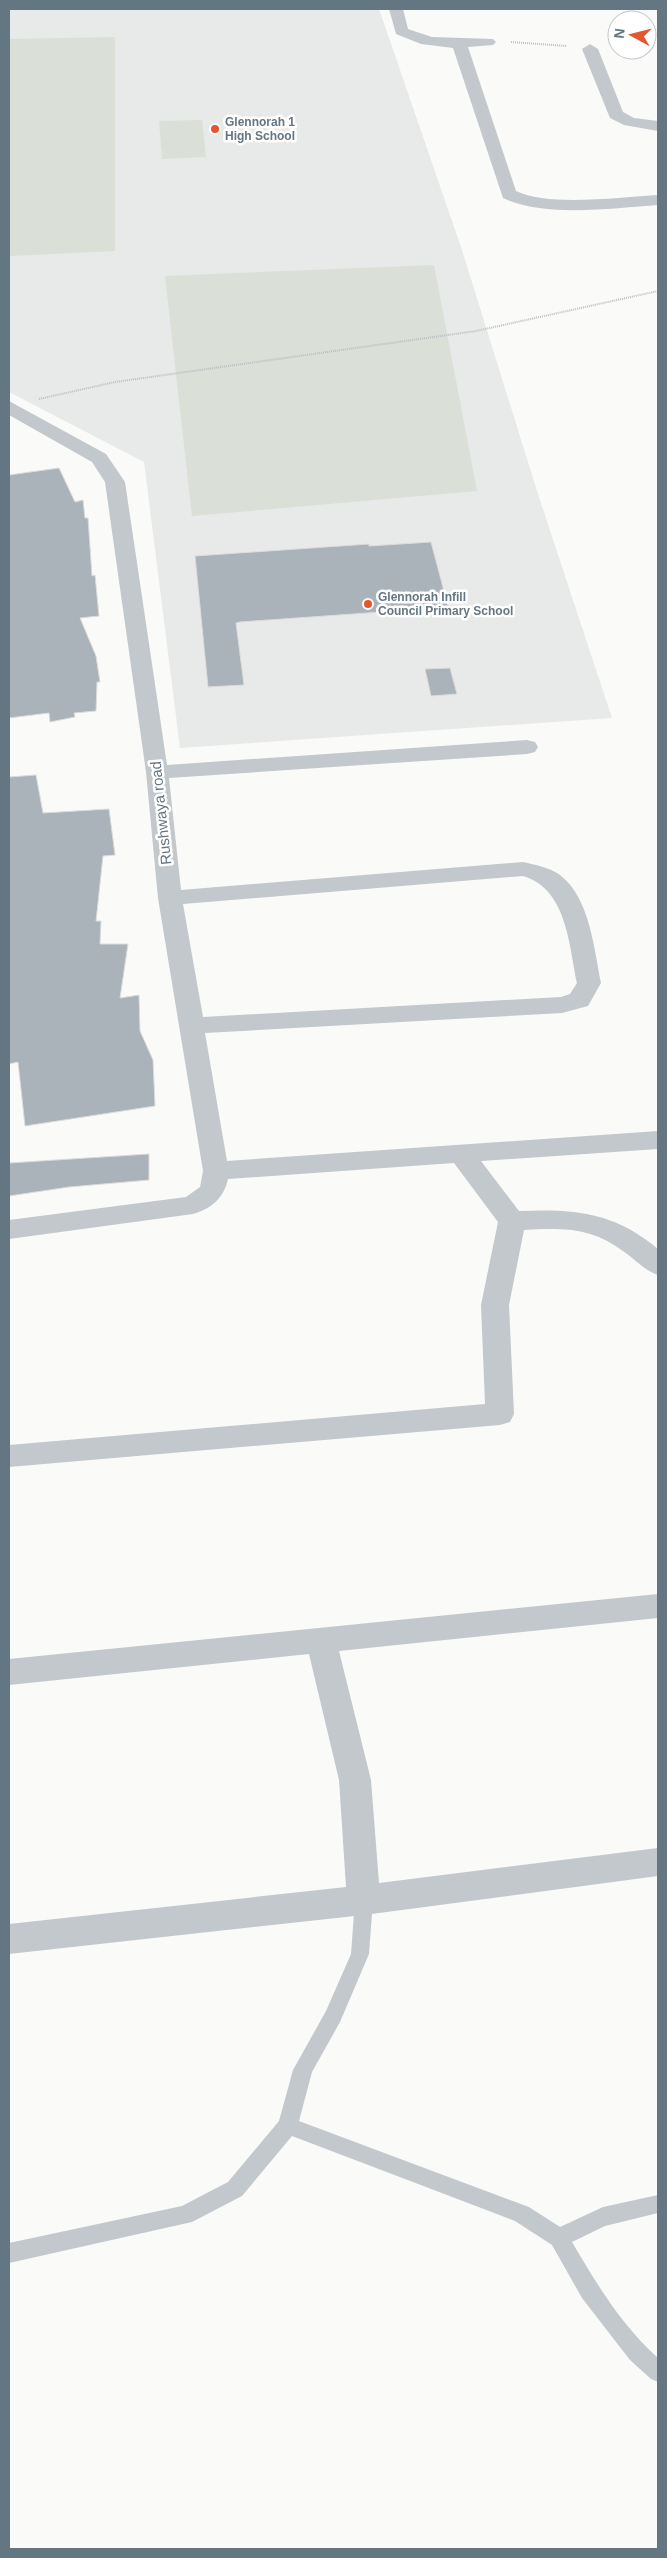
<svg xmlns="http://www.w3.org/2000/svg" width="667" height="2558" viewBox="0 0 667 2558" font-family="Arial,sans-serif">
  <rect width="100%" height="100%" fill="#fafaf8"/>
  <!-- built -->
  <path fill="#e8e9e9" d="M9,9h370l83,241 75,241 75,227 -432,30 -36,-286 -135,-70z"/>
  <!-- green -->
  <g fill="#dadfd7">
    <path d="M115,37v214l-106,5v-217z"/>
    <path d="M202,120l4,37 -44,2 -3,-38z"/>
    <path d="M434,265l43,226 -285,25 -27,-240z"/>
  </g>
  <!-- building -->
  <g fill="#aab3b9" stroke="#dcdcda">
    <path d="M59,468l16,34 8,-2 2,18h3l4,58 3,-1 4,41 -19,2 16,38 4,26h-3l-1,29 -22,2 1,4 -25,5 -1,-9 -40,5v-243z"/>
    <path d="M431,542l18,68 -38,2 -1,-2 -170,12 -4,1 8,62 -36,2 -13,-131 174,-12v2z"/>
    <path d="M450,668l7,26 -26,2 -6,-27z"/>
    <path d="M36,775l7,38 66,-4 6,46 -12,1 -7,65h5l-1,23h28l-8,54 19,-3 1,36 13,29 2,46 -130,20 -7,-64 -9,2v-287z"/>
    <path d="M149,1154v26l-80,7 -60,9v-33z"/>
  </g>
  <g fill="none" stroke-linecap="round" stroke-linejoin="round">
    <!-- path -->
    <g stroke="#bbbfc2" stroke-width="2" stroke-dasharray="1 1" stroke-linecap="butt">
      <path d="M511,42l56,4"/>
      <path d="M39,399l76,-17 361,-51 182,-40"/>
    </g>
    <!-- lane -->
    <path fill="#c3c8cc" fill-rule="evenodd" d="M364,1892l6,2 3,6 -4,54 -29,68 -28,50 -13,49 230,86 31,20 43,-20 55,-12v18l-53,13 -33,16c24,41 50,84 86,116v24l-7,-3 -21,-19 -48,-62 -30,-53 -37,-24 -223,-85 -50,60 -50,26 -183,41v-20l173,-37 46,-24 51,-61 14,-51 33,-59 25,-57 4,-54 3,-6z"/>
    <!-- street -->
    <g fill="#c3c8cc" fill-rule="evenodd">
      <path d="M389,9h14l5,20 24,8 61,2 3,3 -3,3 -25,2 48,144c32,16 105,6 142,4v10c-45,3 -113,13 -155,-7l-50,-150 -32,-4 -25,-10z"/>
      <path d="M590,44l8,5 25,63 11,6 24,3v10l-34,-6 -14,-7 -28,-69z"/>
      <path d="M9,401l97,53 19,28 42,283 360,-25 8,2 3,5 -3,5 -8,2 -358,24 12,112 342,-28c12,3 26,5 37,13 30,23 34,74 41,108l-13,23 -26,7 -357,20 22,128 431,-30v18l-177,12 38,50c56,-2 95,1 139,38v26c-15,-5 -25,-18 -38,-26 -31,-22 -59,-21 -96,-19l-15,75 5,109 -4,8 -10,3 -491,42v-22l476,-41 -4,-99 17,-83 -44,-59 -226,16c-4,19 -17,30 -35,35l-184,25v-19l177,-23 14,-10 3,-16 -45,-273 -12,-126 -41,-290 -13,-20 -83,-47zM523,876c44,13 46,69 54,107l-7,11 -9,3 -358,20 -20,-113z"/>
      <path d="M658,1594v24l-319,33 32,129 8,103 279,-35v28l-294,39 -355,39v-30l337,-37 -7,-107 -30,-126 -300,31v-26z"/>
    </g>
  </g>
  <!-- markers -->
  <g fill="#e4572e" stroke="#fff" stroke-width="2">
    <circle cx="215" cy="129" r="5"/>
    <circle cx="368" cy="604" r="5"/>
  </g>
  <g text-anchor="middle" stroke-width="5" stroke-linejoin="round" paint-order="stroke">
    <!-- far-poi labels -->
    <g font-size="12" font-weight="bold" fill="#657683" stroke="#fff" text-anchor="start">
      <text x="225" y="126">Glennorah 1<tspan x="225" dy="14">High School</tspan></text>
      <text x="378" y="601">Glennorah Infill<tspan x="378" dy="14">Council Primary School</tspan></text>
    </g>
    <!-- street labels -->
    <g font-size="15" fill="#657683" stroke="#fff">
      <text transform="translate(161 813) rotate(-96)" y="5">Rushwaya road</text>
    </g>
  </g>
  <!-- border -->
  <rect width="667" height="2558" fill="none" stroke="#657683" stroke-width="20"/>
  <!-- north arrow -->
  <g transform="translate(632 35) rotate(277)"><circle r="24" fill="#ffffff" stroke="#c1c8cd"/>
  <path d="M0-4L9 19L0 12L-9 19Z" fill="#e4572e"/>
  <text y="-8" font-size="14" font-weight="bold" text-anchor="middle" fill="#657683">N</text>
  </g>
</svg>
